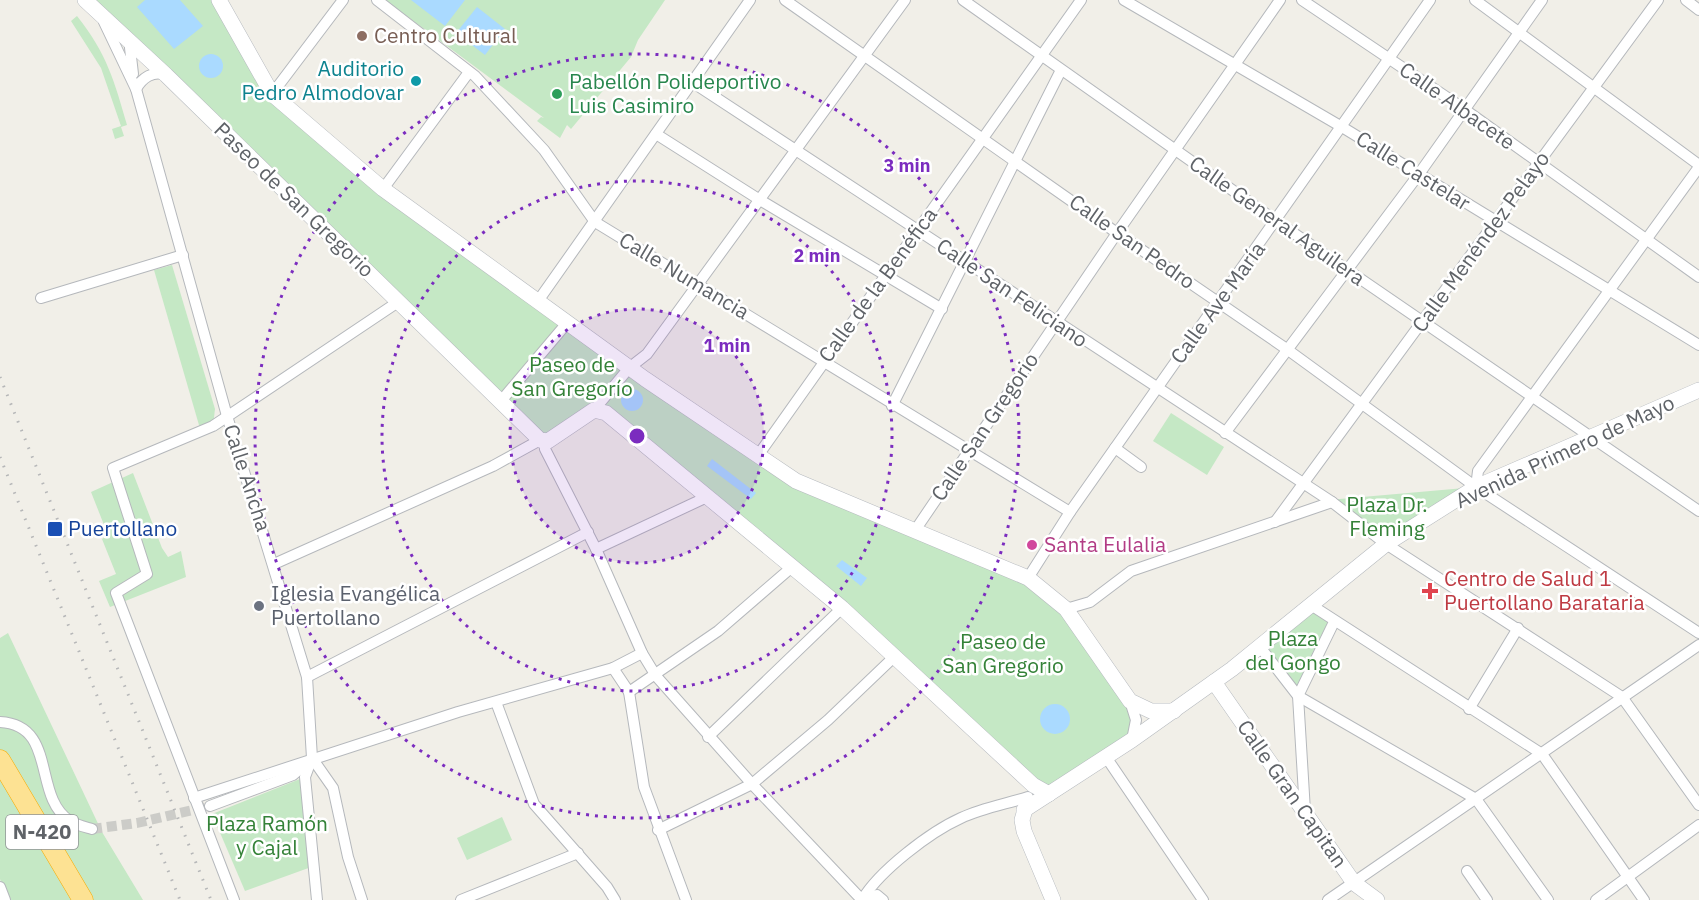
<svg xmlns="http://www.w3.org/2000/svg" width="1699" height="900" viewBox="0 0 1699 900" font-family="'IBM Plex Sans',sans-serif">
  <rect width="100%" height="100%" fill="#f1efe8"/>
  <!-- green -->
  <g fill="#c5e8c5">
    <path d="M92,0h127l53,94 359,277 165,110 232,97 38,31 64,92 5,31 -84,62 -449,-388 -54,35z"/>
    <path d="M385,0h280l-27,40 -7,17 -60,72 -4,-4 -7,13 -23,-17 4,-4 3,1z"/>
    <path d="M77,16c30,38 37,64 50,109l-6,2 3,9 -9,3 -3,-10 9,-3 -20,-58 -30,-47z"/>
    <path d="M172,265l43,144 -2,17 -12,6 -47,-162z"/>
    <path d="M1171,413l53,34 -17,28 -54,-34z"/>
    <path d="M133,473l29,75 6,9 13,-6 5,26 -76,30 -11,-26 17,-7 -14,-35 6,-4 -17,-43z"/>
    <path d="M1476,487l-90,57 -58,-44z"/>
    <path d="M1311,605l23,17 -36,74 -38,-49z"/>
    <path d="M8,633l94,199 41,68h-136l-7,-21v-241z"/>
    <path d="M305,777l9,89 -69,25 -33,-77z"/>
    <path d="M502,817l10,23 -45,20 -10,-22z"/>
  </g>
  <!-- water -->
  <g fill="#aadaff">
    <path d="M145,0h35l23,26 -29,23 -37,-42z"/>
    <path d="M411,0h54l-20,26z"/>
    <path d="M477,7l28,22 -20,26 -29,-22z"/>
    <circle cx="211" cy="66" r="12"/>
    <circle cx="632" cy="400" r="11"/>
    <path d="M712,459l44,34 -5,6 -44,-33z"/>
    <path d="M842,560l25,18 -6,8 -25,-20z"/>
    <circle cx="1055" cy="719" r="15"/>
  </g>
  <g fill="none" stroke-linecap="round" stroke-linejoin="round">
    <!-- street-tunnel -->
    <path stroke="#ccccc8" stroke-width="10" stroke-dasharray="10 5" stroke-linecap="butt" d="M92,829l45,-6 69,-16"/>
    <defs>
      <g id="street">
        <path d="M377,0l98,76 69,74 51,72 475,290"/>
        <path d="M785,0l332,233 171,117 188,137 223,146"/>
        <path d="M963,0l313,221 423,290"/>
        <path d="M1124,0l218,127 357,218"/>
        <path d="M1302,0l162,109 235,168"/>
        <path d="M1475,0l224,165"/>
        <path d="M1686,0l13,10"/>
        <path d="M104,22l32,67 91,327 80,261 5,81 -7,19 12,123"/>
        <path d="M129,39l4,35"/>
        <path d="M692,82l640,420 54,42 236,153 77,108"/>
        <path d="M136,89c6,-11 17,-19 30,-14"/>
        <path d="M272,94l71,-94"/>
        <path d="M656,134l104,66 182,109"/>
        <path d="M383,189l86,-117"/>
        <path d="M41,298l142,-43"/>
        <path d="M538,301l212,-301"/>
        <path d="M501,401l66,-78"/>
        <path d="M892,406l169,-336"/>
        <path d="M594,410l35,-42 18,-14 258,-354"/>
        <path d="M1225,433l194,-259 123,-174"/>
        <path d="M544,442l1,7 51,100 46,104 14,23 96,108 110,116"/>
        <path d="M1115,448l26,19"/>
        <path d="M759,454l322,-454"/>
        <path d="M1476,487l2,-16 221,-304"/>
        <path d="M1275,522l383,-522"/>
        <path d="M916,529l201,-296 163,-233"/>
        <path d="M596,549l111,-52"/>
        <path d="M274,564l219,-98 47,-26"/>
        <path d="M1028,578l42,-66 360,-512"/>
        <path d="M1311,605l231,149 102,146"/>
        <path d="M1066,609l24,-7 41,-31 201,-69"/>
        <path d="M1260,647l38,49 178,103 72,101"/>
        <path d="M613,668l16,24 89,-61 74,-64"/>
        <path d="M307,677l281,-145"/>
        <path d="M629,692l15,95 42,113"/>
        <path d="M1130,701l6,19 -4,20"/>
        <path d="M496,702l38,102 73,83 8,13"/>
        <path d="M1469,709l49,-81"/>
        <path d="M0,722c58,3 32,75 70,99 6,4 15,6 22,8"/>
        <path d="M708,737l134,-129"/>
        <path d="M1106,757l97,143"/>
        <path d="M312,758l21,30 15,69 14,43"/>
        <path d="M194,798l264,-86 155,-44 29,-15"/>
        <path d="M210,806l83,-31 15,-13"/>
        <path d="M1305,811l-7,-115 36,-74"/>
        <path d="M658,830l94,-46 76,-64 67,-64"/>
        <path d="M1467,871l20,29"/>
        <path d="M0,887l5,13"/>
        <path d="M234,900l-118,-307 31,-19 -34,-106 100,-42 185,-124"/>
        <path d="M461,900l117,-47"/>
        <path d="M862,900c17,-29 68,-68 99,-82 21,-10 45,-14 67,-21"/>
        <path d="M862,900l15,-5 6,5"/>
        <path d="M1328,900l371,-255"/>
        <path d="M1596,900l103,-75"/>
      </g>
      <g id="secondary">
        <path d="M85,0l81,75 374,365 8,1 46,-31 12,3 236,195 191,177 16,9"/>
        <path d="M219,0l53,94 111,95 262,190 151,102 232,97 38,31 64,92 21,10h23"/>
        <path d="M1214,682l140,201 23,17"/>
        <path d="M1027,803l-5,17 2,11 29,69"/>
        <path d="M1024,810l108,-70 100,-71 154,-125 90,-57 223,-97"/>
      </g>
      <path id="highway" d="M0,760l83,140"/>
    </defs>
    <!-- street casing -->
    <use href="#street" stroke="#b5b8bc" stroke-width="12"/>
    <!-- secondary casing -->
    <use href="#secondary" stroke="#b6babf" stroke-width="16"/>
    <!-- highway casing -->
    <use href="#highway" stroke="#f9ab00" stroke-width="21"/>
    <!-- street -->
    <use href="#street" stroke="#fff" stroke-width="10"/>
    <!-- secondary -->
    <use href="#secondary" stroke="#fff" stroke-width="15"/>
    <!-- highway -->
    <use href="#highway" stroke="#fde293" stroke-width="20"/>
    <!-- rail -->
    <g stroke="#b6b7b8" stroke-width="3" stroke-dasharray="1.5 8" stroke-linecap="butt">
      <path d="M0,377l211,523"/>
      <path d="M0,457l180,443"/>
    </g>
  </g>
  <!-- distance rings -->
  <circle cx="637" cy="436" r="127" fill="#7b2cbf" fill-opacity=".12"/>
  <g fill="none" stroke="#7b2cbf" stroke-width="3" stroke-dasharray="3 6">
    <circle cx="637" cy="436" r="127"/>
    <circle cx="637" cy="436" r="255"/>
    <circle cx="637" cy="436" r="382"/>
  </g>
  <!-- markers -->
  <circle fill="#8d6e63" stroke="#fff" stroke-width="2" cx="362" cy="36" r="6"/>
  <circle fill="#0f9aa8" stroke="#fff" stroke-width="2" cx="416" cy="81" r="6"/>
  <circle fill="#2e9e5b" stroke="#fff" stroke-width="2" cx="557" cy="94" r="6"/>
  <rect fill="#1a4fb4" stroke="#fff" stroke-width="2" x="47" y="521" width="16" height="16" rx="3"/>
  <circle fill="#d1479c" stroke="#fff" stroke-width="2" cx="1032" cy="545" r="6"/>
  <path fill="#e0444e" stroke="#fff" stroke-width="2" d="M1427 582h6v6h6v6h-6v6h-6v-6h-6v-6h6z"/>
  <circle fill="#6b7280" stroke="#fff" stroke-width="2" cx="259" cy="606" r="6"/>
  <g text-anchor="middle" stroke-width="5" stroke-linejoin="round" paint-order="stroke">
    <!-- shield labels -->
    <rect fill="#fff" stroke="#8f9295" stroke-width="1.5" x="6" y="815" width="72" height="34" rx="4.5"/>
    <g font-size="20" font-weight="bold" fill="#5f6368">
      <text x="42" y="839">N-420</text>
    </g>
    <!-- education labels -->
    <g font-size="21" fill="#785e54" stroke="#fff" text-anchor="start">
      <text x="374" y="43">Centro Cultural</text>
    </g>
    <!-- culture labels -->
    <g font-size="21" fill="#0d838f" stroke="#fff" text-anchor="end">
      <text x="404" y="76">Auditorio<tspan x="404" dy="24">Pedro Almodovar</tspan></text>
    </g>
    <!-- leisure labels -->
    <g font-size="21" fill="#27864d" stroke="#fff" text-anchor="start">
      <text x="569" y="89">Pabellón Polideportivo<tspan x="569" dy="24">Luis Casimiro</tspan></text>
    </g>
    <!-- street labels -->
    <g font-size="21" fill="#5f6368" stroke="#fff">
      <text transform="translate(1457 106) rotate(35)" y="7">Calle Albacete</text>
      <text transform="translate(1413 171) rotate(32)" y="7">Calle Castelar</text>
      <text transform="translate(294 200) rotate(44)" y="7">Paseo de San Gregorio</text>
      <text transform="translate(1277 221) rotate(35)" y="7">Calle General Aguilera</text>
      <text transform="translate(1132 242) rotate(35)" y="7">Calle San Pedro</text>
      <text transform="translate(1481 242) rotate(-54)" y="7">Calle Menéndez Pelayo</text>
      <text transform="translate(684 276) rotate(31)" y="7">Calle Numancia</text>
      <text transform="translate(878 285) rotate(-54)" y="7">Calle de la Benéfica</text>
      <text transform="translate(1012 293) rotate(34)" y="7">Calle San Feliciano</text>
      <text transform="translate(1218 303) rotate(-54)" y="7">Calle Ave María</text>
      <text transform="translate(985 427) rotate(-56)" y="7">Calle San Gregorio</text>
      <text transform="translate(1565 452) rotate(-25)" y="7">Avenida Primero de Mayo</text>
      <text transform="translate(247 478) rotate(72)" y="7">Calle Ancha</text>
      <text transform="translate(1292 794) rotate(55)" y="7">Calle Gran Capitan</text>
    </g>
    <!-- park labels -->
    <g font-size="21" fill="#348238" stroke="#fff">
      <text x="572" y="372">Paseo de<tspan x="572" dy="24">San Gregorío</tspan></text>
      <text x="1387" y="512">Plaza Dr.<tspan x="1387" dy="24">Fleming</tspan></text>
      <text x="1293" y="646">Plaza<tspan x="1293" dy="24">del Gongo</tspan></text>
      <text x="1003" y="649">Paseo de<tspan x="1003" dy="24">San Gregorio</tspan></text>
      <text x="267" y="831">Plaza Ramón<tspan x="267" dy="24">y Cajal</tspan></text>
    </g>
    <!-- transit labels -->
    <g font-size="21" fill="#164399" stroke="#fff" text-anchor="start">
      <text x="68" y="536">Puertollano</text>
    </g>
    <!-- hotel labels -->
    <g font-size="21" fill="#b23c85" stroke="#fff" text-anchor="start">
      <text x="1044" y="552">Santa Eulalia</text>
    </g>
    <!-- health labels -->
    <g font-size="21" fill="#be3a42" stroke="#fff" text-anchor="start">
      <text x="1444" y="586">Centro de Salud 1<tspan x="1444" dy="24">Puertollano Barataria</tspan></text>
    </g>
    <!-- worship labels -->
    <g font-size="21" fill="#5b616d" stroke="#fff" text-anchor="start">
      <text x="271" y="601">Iglesia Evangélica<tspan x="271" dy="24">Puertollano</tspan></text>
    </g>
  </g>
  <circle cx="637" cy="436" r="9" fill="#7b2cbf" stroke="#fff" stroke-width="3"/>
  <g font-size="18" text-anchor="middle" font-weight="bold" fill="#7b2cbf" stroke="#fff" stroke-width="5" stroke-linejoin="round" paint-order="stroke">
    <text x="907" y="172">3 min</text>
    <text x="817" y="262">2 min</text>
    <text x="727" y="352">1 min</text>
  </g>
</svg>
